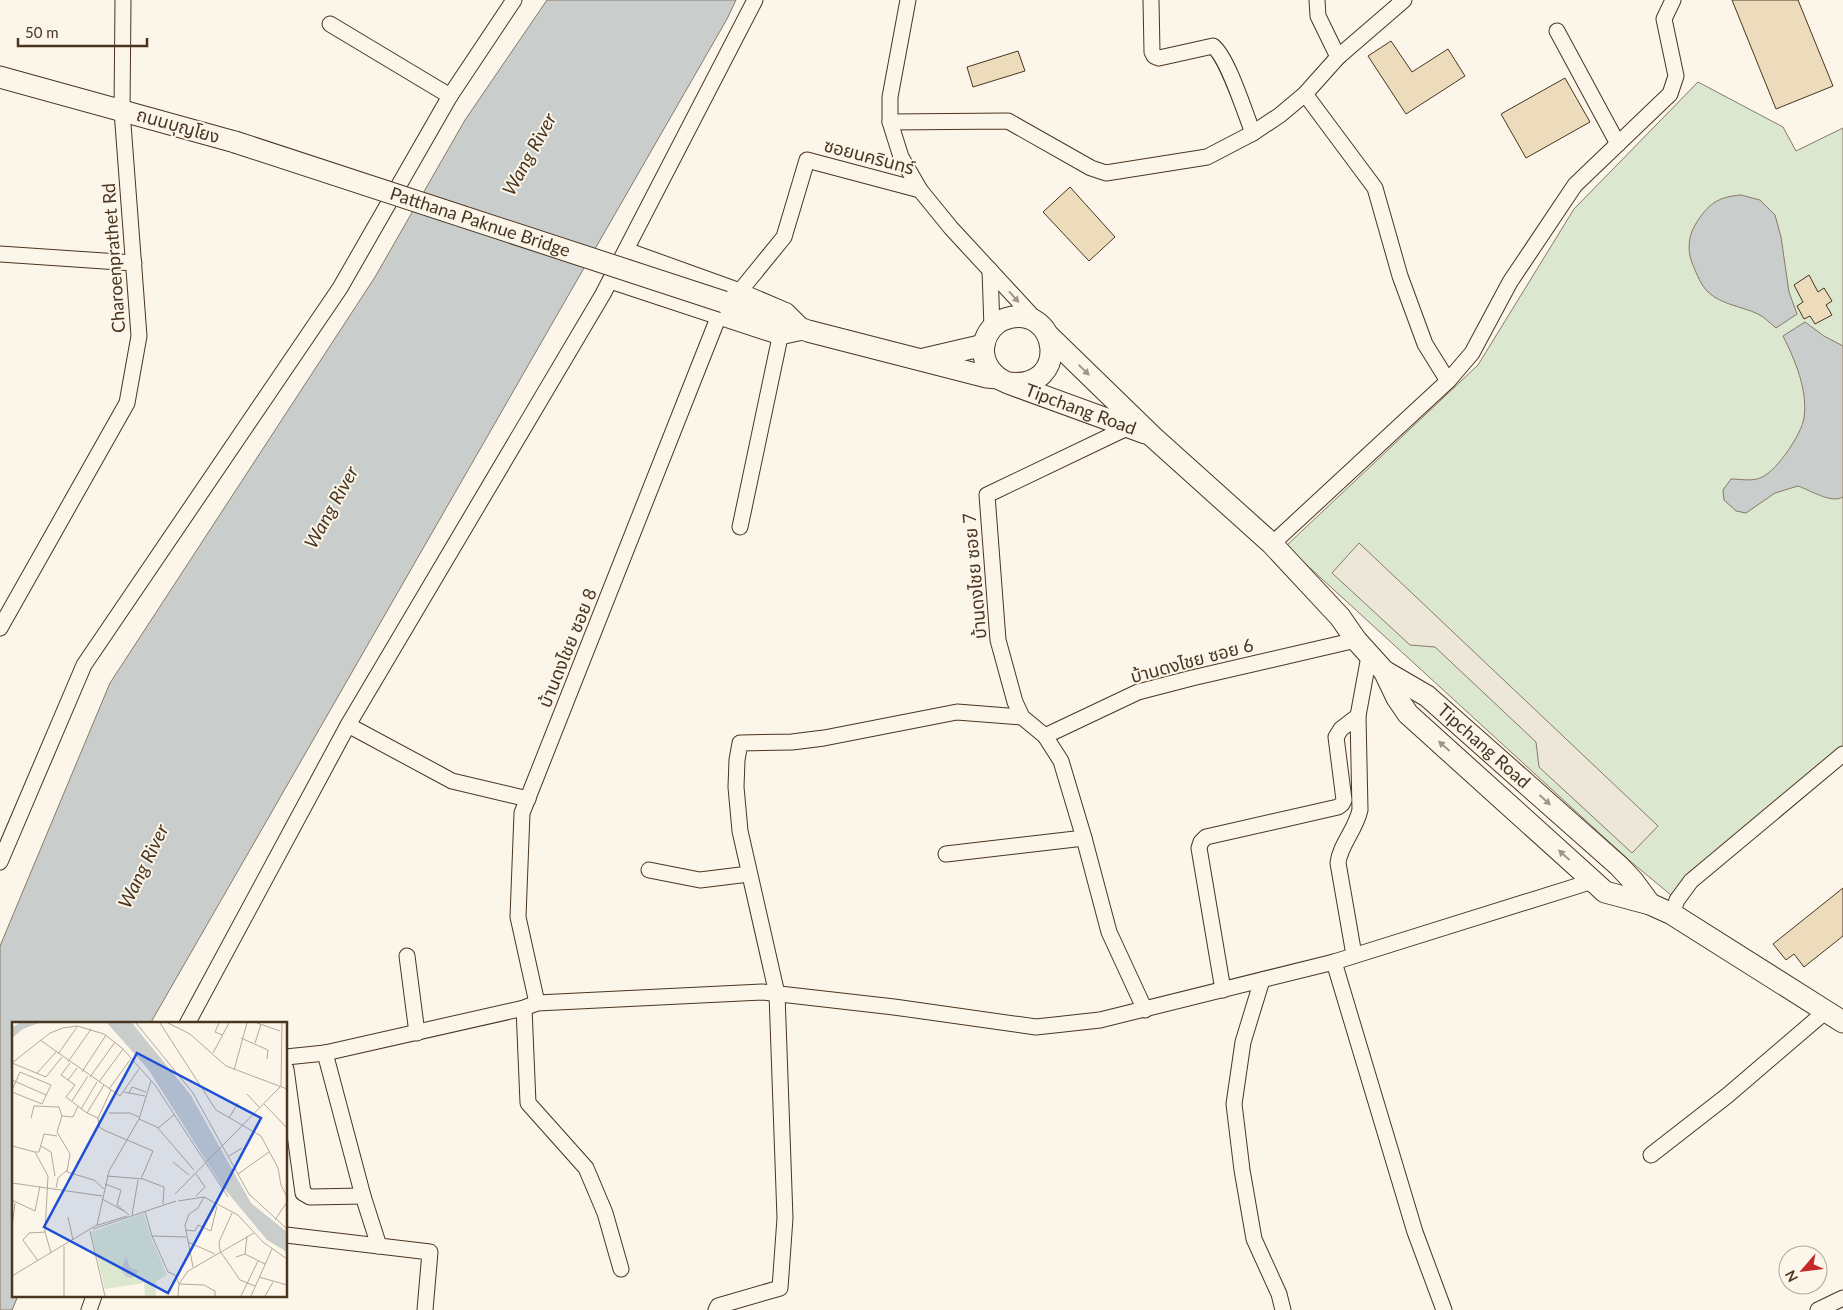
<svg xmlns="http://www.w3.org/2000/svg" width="1843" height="1310" viewBox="0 0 1843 1310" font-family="Lato,'Noto Sans Thai',sans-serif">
  <rect width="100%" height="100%" fill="#fbf6e9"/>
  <!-- green -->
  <path fill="#dce7d0" stroke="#887966" d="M1698,82l85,45 13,24 47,-23v623l-166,149 -47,-39 -344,-315 192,-181 96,-156z"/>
  <!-- parking -->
  <path fill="#ede7d9" stroke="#887966" d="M1359,543l299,283 -26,27 -93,-86 -3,-25 -101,-95 -25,-2 -78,-72z"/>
  <!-- water -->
  <g fill="#c9cecd" stroke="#887966">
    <path d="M547,0h189l-9,19 -577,1005h-136v272h4l-6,14h-12v-364l110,-263 265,-406 90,-157z"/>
    <path d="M1741,195l19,5 15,15 6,22 8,55 8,22 -21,14c-6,-5 -12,-11 -18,-14 -17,-8 -36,-9 -50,-22 -7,-7 -11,-17 -15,-27 -6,-13 -5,-28 2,-40 13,-21 22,-28 46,-30z"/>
    <path d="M1805,322l19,14 19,10v151c-12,7 -33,-7 -45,-11l-23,7 -29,20 -10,-2 -12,-11 -1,-10 8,-11c10,0 22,3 31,-2 15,-6 40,-44 42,-59 4,-28 -9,-58 -21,-82z"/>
  </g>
  <!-- building -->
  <g fill="#ecdcbc" stroke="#4a3520">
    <path d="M1732,0h66l35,86 -57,23z"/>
    <path d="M1391,41l21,31 36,-23 17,27 -59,38 -38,-58z"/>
    <path d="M1018,51l7,20 -52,16 -6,-20z"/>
    <path d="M1565,78l25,44 -64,36 -25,-44z"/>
    <path d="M1070,187l45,50 -26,24 -46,-49z"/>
    <path d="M1809,275l9,17 6,-4 8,13 -6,4 6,10 -17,9 -5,-8 -6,3 -7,-13 6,-4 -9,-17z"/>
    <path d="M1843,888v48l-39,31 -10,-13 -8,6 -13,-16z"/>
  </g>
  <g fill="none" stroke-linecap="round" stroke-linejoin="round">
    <defs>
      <g id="street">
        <path d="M908,0l-18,97v25l11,35 19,33 31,38 85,92"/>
        <path d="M1151,0l1,52 2,4 5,2 54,-12c15,12 32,67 40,87"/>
        <path d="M1317,0l1,16 20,41"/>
        <path d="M330,24l120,72"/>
        <path d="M1557,31l61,113"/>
        <path d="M1305,94l70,94 25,88 25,68 23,37"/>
        <path d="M890,122l118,-1 83,47 15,5 101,-16 46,-24 27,-18 25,-21 33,-37 66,-57"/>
        <path d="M626,250l114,41 47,20 16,16"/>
        <path d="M0,254l134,9"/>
        <path d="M990,270l2,58"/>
        <path d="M610,281l170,56 28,-6"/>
        <path d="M740,291l44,-54 23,-77 113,30"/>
        <path d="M1129,427l-142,68 11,145 17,62 7,15 23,19 16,25 23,77 25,94 36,78"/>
        <path d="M740,527l40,-190"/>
        <path d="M1272,544l176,-163 24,-28 38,-71 65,-97 95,-91 6,-18 -12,-57 9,-19"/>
        <path d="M0,628l127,-225 12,-67 -17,-225 1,-111"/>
        <path d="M348,725l104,56 76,18"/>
        <path d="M1045,736l93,-44 54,-14 164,-38"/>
        <path d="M946,854l138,-16"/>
        <path d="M0,862l84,-197 256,-377 110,-192 64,-96"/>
        <path d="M649,870l51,10 49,-6"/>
        <path d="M1672,914l5,-14 14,-19 152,-127"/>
        <path d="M1354,955l-16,-92c2,-18 17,-32 22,-53l-2,-94"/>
        <path d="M407,956l10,77"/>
        <path d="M1334,962l81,270 29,78"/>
        <path d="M1262,980l-19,62 -9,62 8,66 12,69 25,55 4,16"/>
        <path d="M1223,990l-24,-142 2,-6 5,-5 132,-30 4,-3 2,-4 -8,-63 5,-8 17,-13 11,-60"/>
        <path d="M537,1003l-19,-86 4,-104 196,-495"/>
        <path d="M524,1008l4,95 58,65 19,45 16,56"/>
        <path d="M187,1024l161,-299 255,-431 152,-294"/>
        <path d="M325,1053l38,143 16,50"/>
        <path d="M286,1057l39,-4 199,-45 13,-5 225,-11 132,15 142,20 64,-7 234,-58 259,-81"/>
        <path d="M286,1069l17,124 7,4 53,-1"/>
        <path d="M1651,1155l77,-60 98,-84"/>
        <path d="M286,1235l144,17 -5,58"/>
        <path d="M89,1310l5,-14"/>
        <path d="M716,1310l2,-4 62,-18 5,-70 -8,-224 -37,-163 -4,-44 1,-27 3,-17 52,-1 32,-4 133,-26 65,5"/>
        <path d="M1818,1310l25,-12"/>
      </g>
      <g id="secondary">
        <path d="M0,77l235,65"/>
        <path d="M724,302l84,29 179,46 11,1"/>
        <path id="s1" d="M1049,336l104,101 119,107 68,73 16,23 28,31 43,25 192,170 14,15 17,23 22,10 171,108"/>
        <path d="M924,359l60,-14"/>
        <path id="s2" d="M1008,383c64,8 51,-82 -3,-64 -10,3 -19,14 -21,25 -3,18 8,33 24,39l137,50"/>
        <path d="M1384,671l13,27 11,16 185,167 12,11 45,12"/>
      </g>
    </defs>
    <!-- street casing -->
    <use href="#street" stroke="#4a3520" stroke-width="17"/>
    <!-- secondary casing -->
    <use href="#secondary" stroke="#4a3520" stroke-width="23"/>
    <!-- street -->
    <use href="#street" stroke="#fbf6e9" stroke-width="15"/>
    <!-- secondary -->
    <use href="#secondary" stroke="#fbf6e9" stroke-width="21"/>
    <defs>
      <g id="secondary-bridge">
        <path id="s3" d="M235,142l489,160"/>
      </g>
    </defs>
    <!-- secondary-bridge casing -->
    <use href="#secondary-bridge" stroke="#4a3520" stroke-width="23" stroke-linecap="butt"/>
    <!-- secondary-bridge -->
    <use href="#secondary-bridge" stroke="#fbf6e9" stroke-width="21"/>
  </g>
  <!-- one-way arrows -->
  <defs><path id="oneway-solid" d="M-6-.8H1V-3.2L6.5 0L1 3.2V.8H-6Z" transform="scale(1.25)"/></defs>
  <g fill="#a29684">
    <use href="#oneway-solid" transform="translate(1014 297) rotate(48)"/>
    <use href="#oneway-solid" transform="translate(1084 370) rotate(44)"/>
    <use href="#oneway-solid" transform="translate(1444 746) rotate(-138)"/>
    <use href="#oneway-solid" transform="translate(1545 800) rotate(42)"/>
    <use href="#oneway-solid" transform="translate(1564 855) rotate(-138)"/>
  </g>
  <g text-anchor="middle" stroke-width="4" stroke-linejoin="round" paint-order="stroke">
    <!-- street labels -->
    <g font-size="18" fill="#4a3520" stroke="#fbf6e9">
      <text transform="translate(178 126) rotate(16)" y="6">ถนนบุญโยง</text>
      <text transform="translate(869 157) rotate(15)" y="6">ซอยนครินทร์</text>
      <text dy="6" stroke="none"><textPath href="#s3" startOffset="258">Patthana Paknue Bridge</textPath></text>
      <text transform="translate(114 258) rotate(-94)" y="6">Charoenprathet Rd</text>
      <text dy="6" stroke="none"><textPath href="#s2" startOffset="289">Tipchang Road</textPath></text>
      <text transform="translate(975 576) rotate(-95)" y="6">บ้านดงไชย ซอย 7</text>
      <text transform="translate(568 648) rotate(-68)" y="6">บ้านดงไชย ซอย 8</text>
      <text transform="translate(1192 661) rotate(-15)" y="6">บ้านดงไชย ซอย 6</text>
      <text dy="6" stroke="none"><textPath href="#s1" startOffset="600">Tipchang Road</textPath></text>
    </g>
    <!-- water labels -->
    <g font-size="19" font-style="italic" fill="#4a3520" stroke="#fbf6e9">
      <text transform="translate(529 154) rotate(-61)" y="7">Wang River</text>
      <text transform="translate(331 507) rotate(-61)" y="7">Wang River</text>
      <text transform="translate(143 866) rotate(-64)" y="7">Wang River</text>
    </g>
  </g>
  <!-- overview -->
  <g transform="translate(12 1022)">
    <rect width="275" height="275" fill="#fbf6e9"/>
    <path d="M132,191l8,27 15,35 -11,6v15h-11l-1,-13 -39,6 -14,-57z" fill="#dce7d0"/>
    <path d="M7,1h20l-16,6 -11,9v-10zM95,1h25l58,71 61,109 36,29v20l-20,-12 -45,-54 -74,-117zM114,234l4,12 9,2 -7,8 -6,-1 -5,-7z" fill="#c9cecd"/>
    <path fill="none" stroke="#b4a999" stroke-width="1" d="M124,1l57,70 56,101 38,35M148,1l56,87 45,26 17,32 3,17 6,12M156,1l22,11 36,32 61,23M207,1l-4,9 7,3M245,1l23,8M229,16l27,12 -1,9M28,18l80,56 19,-27M243,21l6,-19M201,31l16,-30M46,32l19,-27M56,40l23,-33M0,41l38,-30 13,-5 14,-2 27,8 18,14 33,37 73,112M0,41l34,14 16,-20M58,41l-9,12 14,10 -9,12 21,16 11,5 13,-28M222,48l13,-47M70,50l24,-37M25,51l19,-21M78,55l25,-35M0,58l34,15M56,58l9,-12M87,60l24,-33M269,64l1,-63M97,67l21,-29M0,68l8,-18 31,13 -9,19 -30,-12M112,70l21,4M117,71l3,-6 14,5M235,72l13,14M60,79l16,-25M252,82l23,24M66,84l-5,11 -11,-1 -5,16 13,22 -3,18 27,8 10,9M69,87l16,-27M75,91l17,-28M97,91h21l9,4M19,96l3,-12 25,1 3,9M86,96l1,9 7,4 47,20 -12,28M217,96l9,-15M127,97l18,8 37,43M146,106l16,-13M0,124l23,6 13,24 -3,56 6,21M29,124l10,6 4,24M23,130h4l5,-18 13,2M217,134l13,-8M161,140l16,13M184,152l9,13 -9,9M226,152l31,-22M95,154l36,3 21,8 -1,17M0,161l90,13M93,162l16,6 -4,15 12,10M44,166l2,-10 9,-8M163,172l106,-108M90,177l22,12M0,178l23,11 5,-25M166,179l26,-4 34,18 25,27 24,17M133,189l7,25 16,36 7,3 4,9 25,1 11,6v5M220,191l-13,29 1,9 20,29 15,6M120,193l6,-35M56,195l5,23M263,198l12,-18M85,203l12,-54 30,-52 12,-38M0,206l3,-25M81,207l83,-28M173,208l10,1 3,-6 13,6 6,-25M78,209l15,65M140,214l34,1M11,218l15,21M11,218l6,-7 16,-1M176,220l27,12M52,224v50M233,232l20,10M224,235l9,-3 2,-18M181,245l-8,-42 4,-11 9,-6 6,-11M0,254l83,-50 32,-10M247,255l28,8M166,274l1,-12 9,-13 66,-38M229,274l17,-35M239,274l21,-47M253,274l8,-14"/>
    <path fill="#1d4ed8" fill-opacity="0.15" stroke="#1d4ed8" stroke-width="2.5" d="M125,31l124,65 -93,175 -124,-66z"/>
    <rect width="275" height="275" fill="none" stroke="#4a3520" stroke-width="2.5"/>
  </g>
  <!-- north arrow -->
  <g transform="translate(1803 1270) rotate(242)"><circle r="24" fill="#fbf6e9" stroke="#b4a999"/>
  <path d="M0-4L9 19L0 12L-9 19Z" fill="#c62828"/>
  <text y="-8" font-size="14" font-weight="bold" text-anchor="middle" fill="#4a3520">N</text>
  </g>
  <!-- scale -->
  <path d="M18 38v8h129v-8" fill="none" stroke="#4a3520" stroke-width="2.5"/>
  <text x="25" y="38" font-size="15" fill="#4a3520" stroke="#fbf6e9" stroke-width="4" paint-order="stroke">50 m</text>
</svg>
